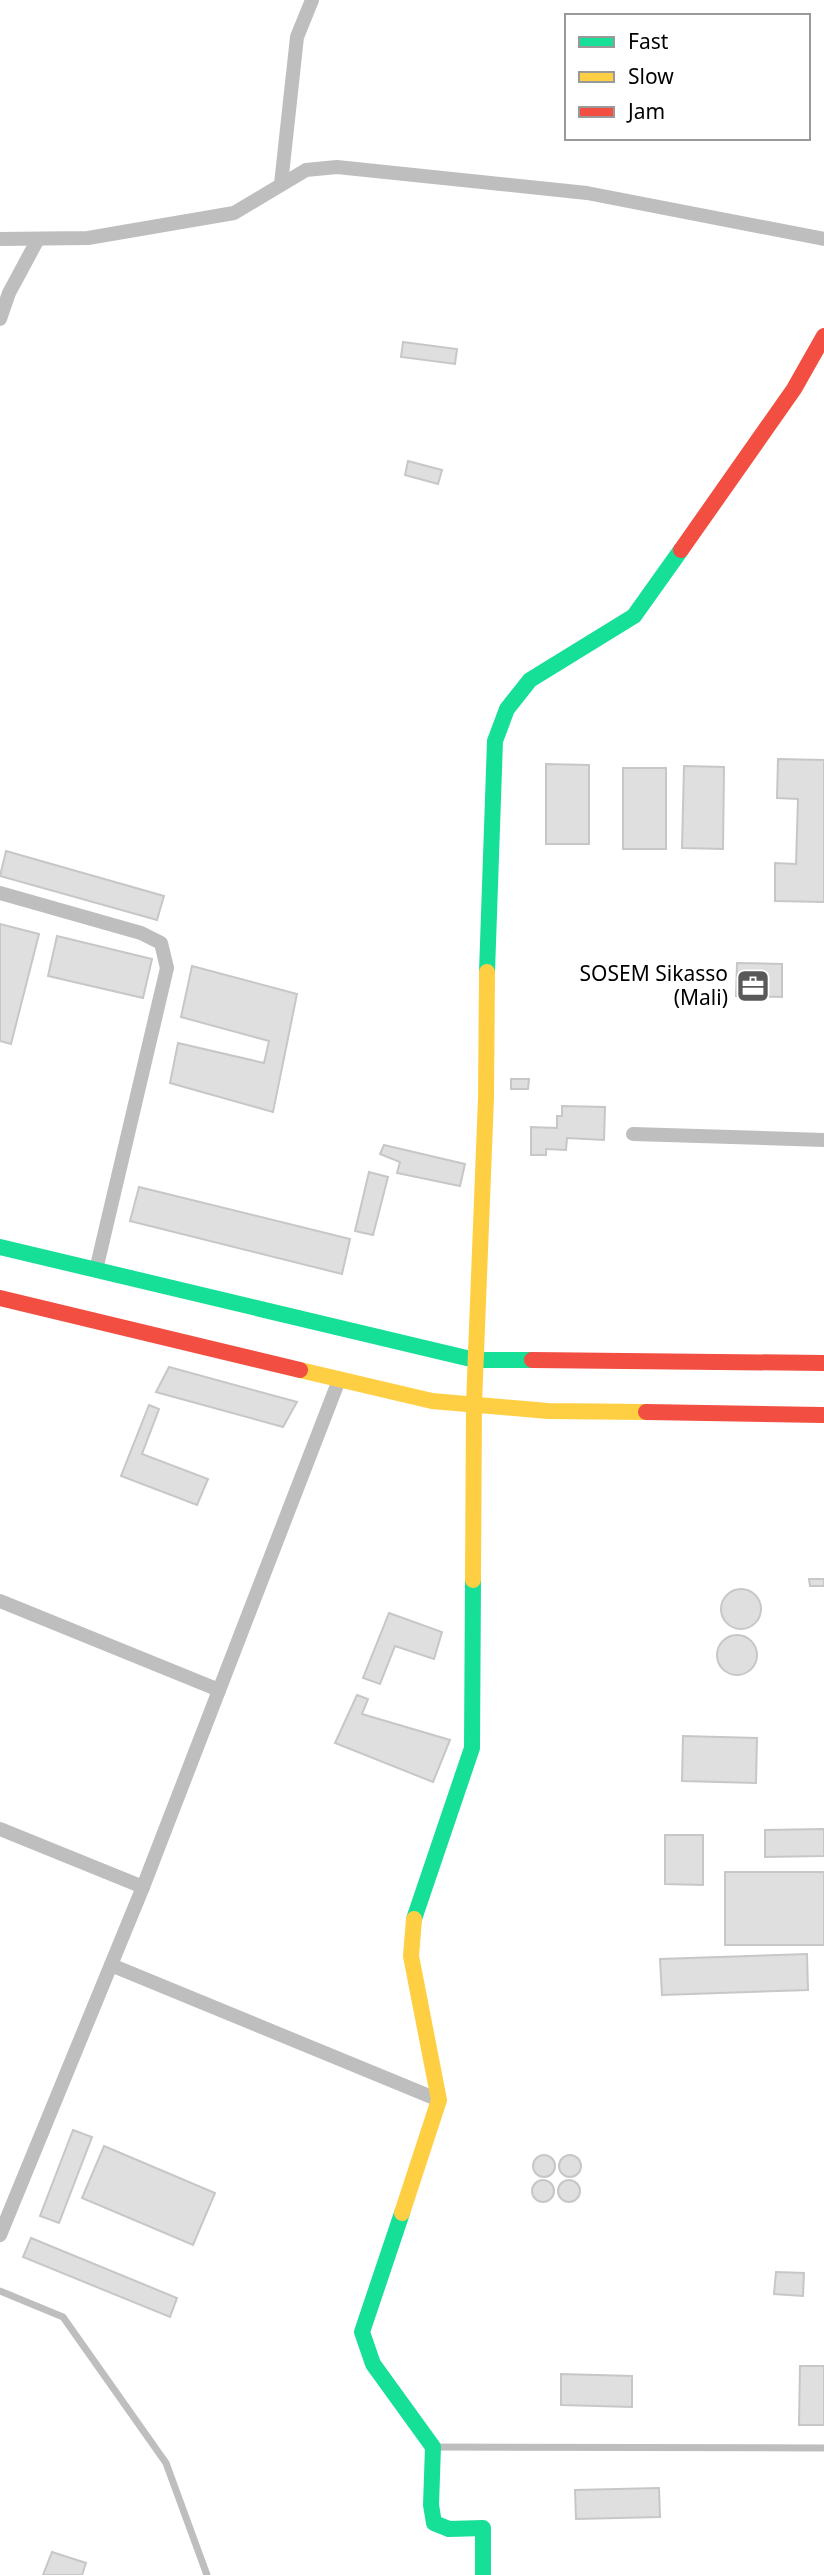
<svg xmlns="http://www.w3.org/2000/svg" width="824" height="2575" viewBox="0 0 824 2575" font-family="'Noto Sans',sans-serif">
  <rect width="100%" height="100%" fill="#fff"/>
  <!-- building -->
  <g fill="#dfdfdf" stroke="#c7c7c7" stroke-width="2">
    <path d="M403,342l54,7 -2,15 -54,-7z"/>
    <path d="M408,461l34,9 -4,14 -33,-9z"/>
    <path d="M778,759l46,1v142l-49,-1v-38l21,1 2,-65 -21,-1z"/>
    <path d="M546,764l43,1v79h-43z"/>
    <path d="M684,766l40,1 -1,82 -41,-1z"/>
    <rect x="623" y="768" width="43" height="81"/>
    <path d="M6,851l158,45 -7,24 -157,-44z"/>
    <path d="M0,924l39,10 -28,110 -11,-3z"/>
    <path d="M57,936l95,23 -9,39 -95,-22z"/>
    <path d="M737,963l45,1v33l-46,-1z"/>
    <path d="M192,966l105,28 -24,118 -103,-29 8,-40 86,20 5,-22 -88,-24z"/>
    <path d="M511,1079h18l-1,10h-17z"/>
    <path d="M562,1106l43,1 -1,33 -37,-2 -1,12 -20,-1v6h-15v-28l26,1v-12h5z"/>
    <path d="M384,1145l81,19 -5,22 -63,-13 3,-11 -20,-8z"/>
    <path d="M369,1172l19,5 -15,58 -18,-4z"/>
    <path d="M139,1187l211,52 -8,35 -212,-53z"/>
    <path d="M169,1367l128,35 -14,25 -127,-35z"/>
    <path d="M149,1405l10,4 -17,45 66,25 -11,26 -76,-29z"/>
    <path d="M809,1579h15v7h-14z"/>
    <circle cx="741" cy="1609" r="20"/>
    <path d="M389,1613l53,19 -8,27 -39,-13 -15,38 -17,-6z"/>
    <circle cx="737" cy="1655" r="20"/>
    <path d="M357,1695l11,4 -6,15 88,26 -17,42 -98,-39z"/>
    <path d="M683,1736l74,2 -1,45 -74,-2z"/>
    <path d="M824,1829v27l-59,1v-27z"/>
    <path d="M665,1835h38v50l-38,-1z"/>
    <rect x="725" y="1872" width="99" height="73"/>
    <path d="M807,1954l1,36 -146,5 -2,-36z"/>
    <path d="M73,2130l19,7 -33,86 -19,-7z"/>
    <path d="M104,2146l111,47 -22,52 -111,-47z"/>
    <circle cx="570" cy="2166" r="11"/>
    <circle cx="544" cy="2166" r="11"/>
    <circle cx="569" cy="2191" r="11"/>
    <circle cx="543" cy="2191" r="11"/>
    <path d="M31,2238l146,60 -7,19 -147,-60z"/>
    <path d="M776,2272l28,1 -1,23 -29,-2z"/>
    <path d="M800,2366h24v59h-25z"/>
    <path d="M561,2374l71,2v31l-71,-2z"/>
    <path d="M659,2488l1,29 -84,2 -1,-29z"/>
    <path d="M52,2552l34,11 -4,12h-39z"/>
  </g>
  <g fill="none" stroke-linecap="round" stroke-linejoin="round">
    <!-- lane -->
    <g stroke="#bebebe" stroke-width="7">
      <path d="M0,2291l63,26 103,146 41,112"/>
      <path d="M434,2447l390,1"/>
    </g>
    <!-- street -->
    <g stroke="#bebebe" stroke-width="14">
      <path d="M281,184l16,-147 15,-37"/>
      <path d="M0,239l88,-1 146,-25 72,-43 31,-3 250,26 237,46"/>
      <path d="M0,319l9,-26 29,-54"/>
      <path d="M0,893l141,40 20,10 6,25 -71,302"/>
      <path d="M633,1134l191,6"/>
      <path d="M0,1601l219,89"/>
      <path d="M0,1829l143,58"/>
      <path d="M111,1965l328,135"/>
      <path d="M0,2235l143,-348 196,-507"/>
    </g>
    <!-- fast -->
    <g stroke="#16e098" stroke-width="16">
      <path d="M487,972l8,-231 12,-32 23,-29 104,-64 47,-66"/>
      <path d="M0,1247l475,113h57"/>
      <path d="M414,1919l58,-171 1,-168"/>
      <path d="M402,2213l-40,119 11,32 60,83 -2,58 3,18 15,6 34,-1v47"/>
    </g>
    <!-- slow -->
    <g stroke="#ffcf43" stroke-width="16">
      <path d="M300,1370l132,31 116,10 98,1"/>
      <path d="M473,1580l1,-176 12,-306 1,-126"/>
      <path d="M402,2213l37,-113 -28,-144 3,-37"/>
    </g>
    <!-- jam -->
    <g stroke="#f24e42" stroke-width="16">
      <path d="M681,550l113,-161 30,-53"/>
      <path d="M0,1298l300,72"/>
      <path d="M532,1360l292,3"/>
      <path d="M646,1412l178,3"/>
    </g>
  </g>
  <!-- icons -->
  <defs>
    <symbol id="office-square" viewBox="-11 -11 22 22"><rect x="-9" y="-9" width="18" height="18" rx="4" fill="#595959" stroke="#fff"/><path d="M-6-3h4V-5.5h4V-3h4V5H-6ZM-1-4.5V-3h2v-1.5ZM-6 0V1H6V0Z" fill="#fff"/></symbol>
  </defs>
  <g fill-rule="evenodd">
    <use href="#office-square" x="734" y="967" width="38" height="38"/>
  </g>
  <g text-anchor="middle" stroke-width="5" stroke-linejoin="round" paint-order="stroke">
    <!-- poi labels -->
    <g font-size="21" fill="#000" stroke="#fff" text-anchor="end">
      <text x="728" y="981">SOSEM Sikasso<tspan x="728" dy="24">(Mali)</tspan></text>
    </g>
  </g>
  <!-- legend -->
  <rect x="565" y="14" width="245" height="126" fill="#ffffff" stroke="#999999" stroke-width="2"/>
  <rect x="579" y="37" width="35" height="10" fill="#16e098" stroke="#999999" stroke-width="2"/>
  <text x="628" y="49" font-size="21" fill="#000000">Fast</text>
  <rect x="579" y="72" width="35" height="10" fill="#ffcf43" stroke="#999999" stroke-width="2"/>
  <text x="628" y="84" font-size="21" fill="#000000">Slow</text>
  <rect x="579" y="107" width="35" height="10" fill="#f24e42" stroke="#999999" stroke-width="2"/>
  <text x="628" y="119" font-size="21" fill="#000000">Jam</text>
</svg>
